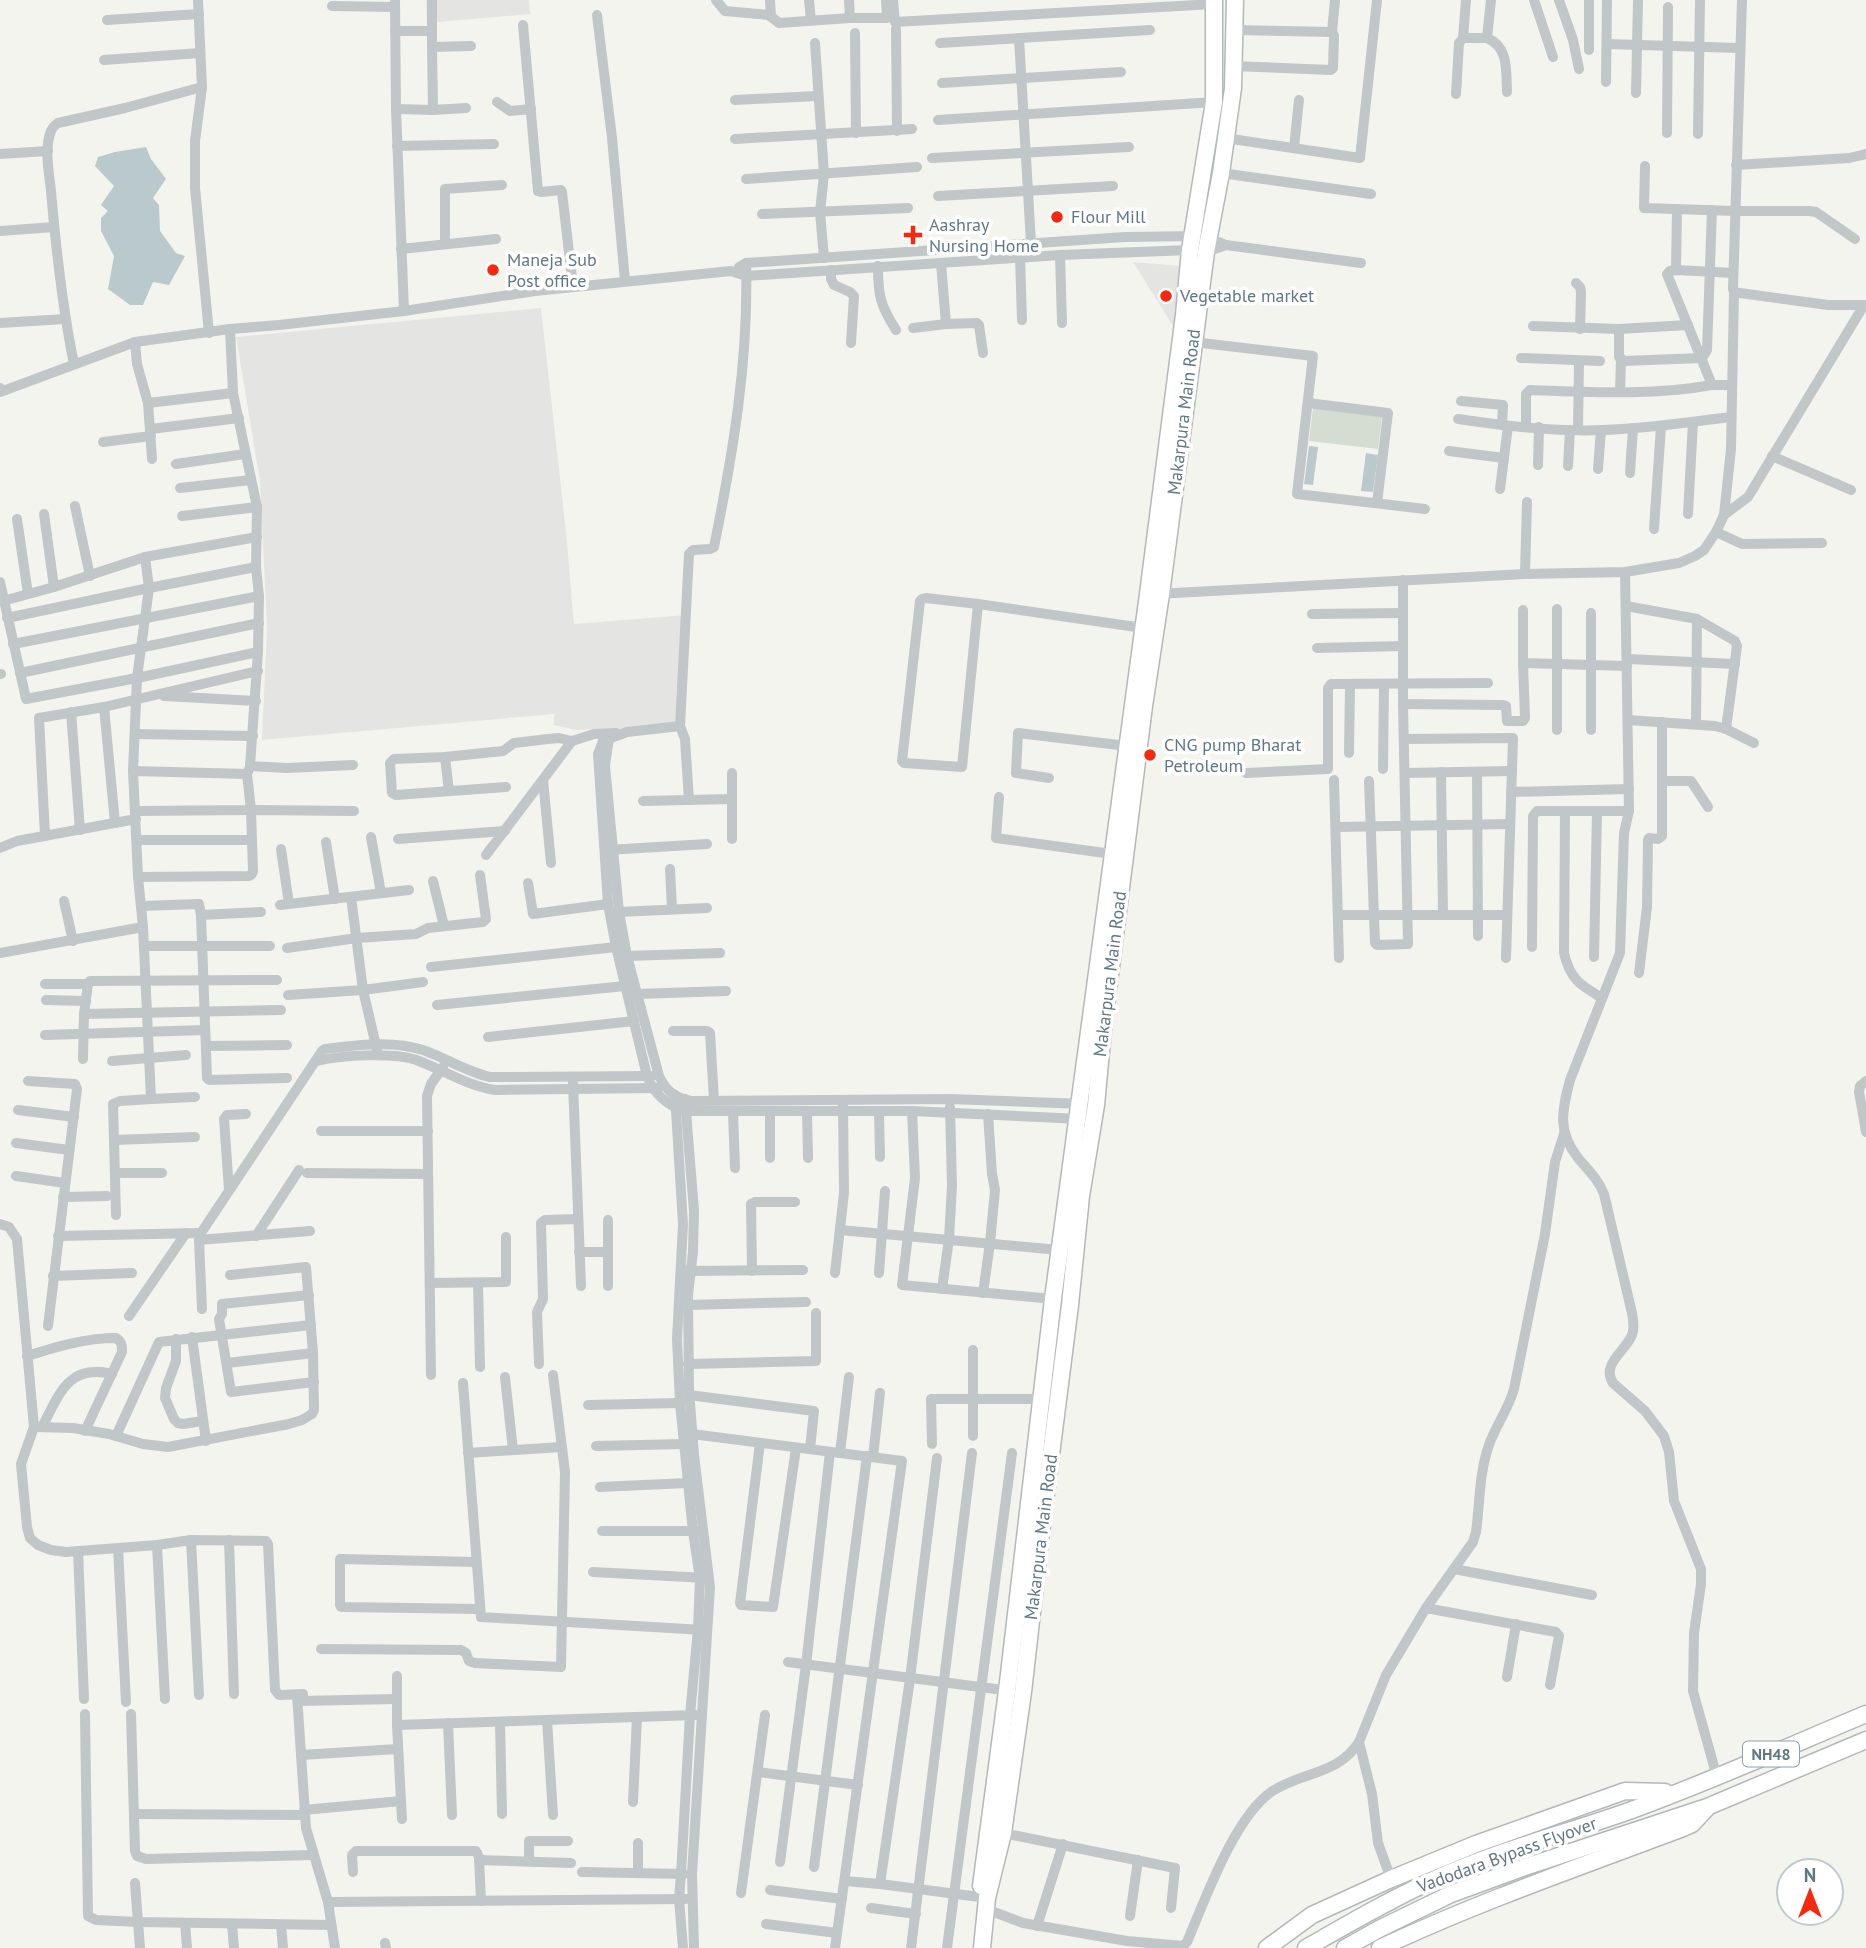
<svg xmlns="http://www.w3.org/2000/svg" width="1866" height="1948" viewBox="0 0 1866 1948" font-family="'PT Sans',sans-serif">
  <rect width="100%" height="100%" fill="#f4f4ef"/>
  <!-- built -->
  <g fill="#e4e5e3">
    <path d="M426,0h103l1,14 -103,9z"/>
    <path d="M1133,262l48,4 -8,60z"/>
    <path d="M541,308l25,223 8,93 112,-9 -7,108 -9,4 -94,3 -22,-5v-11l-292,26 5,-112 -7,-147 -24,-144z"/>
  </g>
  <!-- green -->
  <path fill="#d5dcd0" d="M1313,408l69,9 -4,32 -69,-8z"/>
  <!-- water -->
  <g fill="#b9c9cc">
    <path d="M146,147l5,12 15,20 -13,19 6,7 1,26 16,22 9,3 -16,29 -16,-3 -10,23h-13l-22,-16 6,-33 -13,-25v-13l7,-7 -7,-6 13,-19 -19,-20 3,-9 17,-5z"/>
    <path d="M1309,446l9,1 -5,38 -9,-1z"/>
    <path d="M1366,453l12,2 -5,37 -12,-1z"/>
  </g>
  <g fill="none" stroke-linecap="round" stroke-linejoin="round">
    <defs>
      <g id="highway">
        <path d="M981,1886l26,-195 46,-392 95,-705 36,-279 6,-65 24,-148v-102"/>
        <path d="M982,1948l5,-50 16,-65 20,-141 17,-151 30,-236 11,-109 15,-91 7,-75 41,-324 17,-112 45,-342 15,-79 12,-85 2,-88"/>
        <path d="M1267,1948l45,-33 79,-36 85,-35 149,-53 40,1"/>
        <path d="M1306,1948c42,-24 83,-48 127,-68 63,-29 131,-46 196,-69 80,-29 158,-64 237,-97"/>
        <path d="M1345,1948l34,-19 72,-35 71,-26 185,-61 159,-67"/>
        <path d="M1380,1948c98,-46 202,-82 303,-120l9,-4 14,-15"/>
      </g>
    </defs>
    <!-- highway casing -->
    <use href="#highway" stroke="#b3b8ba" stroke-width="19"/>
    <!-- minor -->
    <g stroke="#c1c6c9" stroke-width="10">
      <path d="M198,0l4,87"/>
      <path d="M395,0l1,109 8,202"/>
      <path d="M716,0l9,11 44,4 10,8 71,-5h37l-1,-18"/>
      <path d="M770,0l1,17"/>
      <path d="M809,0l2,20"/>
      <path d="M849,0l1,18"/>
      <path d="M893,0l2,22 319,-18"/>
      <path d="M1534,0l19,57"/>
      <path d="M1559,0l14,40 6,29"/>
      <path d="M1589,0v50"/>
      <path d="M1742,0l-9,289 1,3 6,1 88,12h38"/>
      <path d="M432,2v45"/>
      <path d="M332,6l62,1"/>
      <path d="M597,15l15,123 13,143"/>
      <path d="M107,20l92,-6"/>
      <path d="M523,25l15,166 3,1 20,-2 1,2 11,95"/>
      <path d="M896,29l1,102"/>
      <path d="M1235,30l97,2 3,-32"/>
      <path d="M395,31h37"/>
      <path d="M855,33l1,100"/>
      <path d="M1019,38l12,205"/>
      <path d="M1463,38l3,-38"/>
      <path d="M1487,38c22,9 19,33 20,54"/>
      <path d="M815,43l9,131 -4,38 4,46"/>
      <path d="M940,43l210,-13"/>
      <path d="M1607,44l132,4"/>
      <path d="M104,60l96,-7"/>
      <path d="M1234,66l97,4 2,-2 1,-32 -2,-4"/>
      <path d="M1606,82l1,-82"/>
      <path d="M942,83l179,-11"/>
      <path d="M1636,93l2,-93"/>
      <path d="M1456,94l3,-51 4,-5h24l4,-38"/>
      <path d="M735,100l82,-4"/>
      <path d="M497,102l13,9 21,-2"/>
      <path d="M396,109l37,1 33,-2"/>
      <path d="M433,110l-1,-63 39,-1"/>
      <path d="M938,120l276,-18"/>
      <path d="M1667,133l1,-126"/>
      <path d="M1698,134l2,-134"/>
      <path d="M1225,138l135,20 17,-158"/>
      <path d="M735,139l177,-10"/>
      <path d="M397,146l97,-2"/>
      <path d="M1294,148l5,-48"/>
      <path d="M0,154l48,-3"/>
      <path d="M932,158l197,-11"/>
      <path d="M1736,165l113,-7 17,-4"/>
      <path d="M1645,166l-1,42 91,3h74l7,1 39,27"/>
      <path d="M1221,173l150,21"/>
      <path d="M746,179l171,-12"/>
      <path d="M938,196l175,-10"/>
      <path d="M762,214l146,-6"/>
      <path d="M0,231l54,-4"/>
      <path d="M1219,242l7,3 135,18"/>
      <path d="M445,244v-55l57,-4"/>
      <path d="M401,249l95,-10"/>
      <path d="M1060,255l2,68"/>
      <path d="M1020,257l2,63"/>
      <path d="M746,263c3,96 -13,190 -32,284l-4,2 -17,1 -4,4 -9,172 -53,6 -24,9 -5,13 10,150 8,43 31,129c7,18 19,29 38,35h227l169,8"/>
      <path d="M941,263l5,61 31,-1 2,2 4,28"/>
      <path d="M878,266c0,29 2,39 18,64"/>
      <path d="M739,267l7,-4 379,-26 72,-1"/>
      <path d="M831,270v9l3,6 16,7 4,4 -3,47"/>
      <path d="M1676,270l1,-61"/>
      <path d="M1576,283l4,4 1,5 -1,37"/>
      <path d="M0,323l65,-4"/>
      <path d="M1533,326l86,3 69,-4"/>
      <path d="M913,328l33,-4"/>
      <path d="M230,329l3,64 24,114 -1,60 3,29 -1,56 -8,114 37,2 66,-3"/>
      <path d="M1619,329v28l5,4 78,-3 5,-8 5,-140"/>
      <path d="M135,342l2,22 11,39 4,56"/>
      <path d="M1193,342l120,14 -16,138 128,15"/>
      <path d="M1521,358l79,3"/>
      <path d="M74,364c-12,-58 -18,-115 -23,-173 -2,-18 -7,-43 0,-60 2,-5 3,-5 7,-8l67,-15 77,-21 -7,54v47l14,145"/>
      <path d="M1732,385h-20l-45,-111 3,-3 6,-1 57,3"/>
      <path d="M0,388v4l135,-50 95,-13 49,-4 125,-14 131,-20 196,-20 15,5 314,-21 130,-5 16,2 20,-7"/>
      <path d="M1620,392l1,-33"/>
      <path d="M1461,401l42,4 -1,20"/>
      <path d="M148,403l85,-10"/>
      <path d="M1308,403l80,10 -11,90"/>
      <path d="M1458,419c48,7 97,13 145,11 43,-1 86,-8 128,-13"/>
      <path d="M1526,427v-33l4,-4c60,2 122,6 182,-5"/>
      <path d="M151,429l88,-11"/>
      <path d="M1578,430l1,-69"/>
      <path d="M103,442l48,-6"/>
      <path d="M1449,451l55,7"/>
      <path d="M1772,456l79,34"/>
      <path d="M176,464l69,-10"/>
      <path d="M1538,465l1,-38"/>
      <path d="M1568,466l2,-36"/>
      <path d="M1598,469l3,-39"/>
      <path d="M1630,473l3,-45"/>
      <path d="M180,488l71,-8"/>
      <path d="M1500,489l8,-63"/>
      <path d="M75,506l15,70"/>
      <path d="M44,514l10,73"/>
      <path d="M1688,514l5,-92"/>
      <path d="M1724,515l24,-18 116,-192"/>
      <path d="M182,516l75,-9"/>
      <path d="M17,519l11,75"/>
      <path d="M1654,529l7,-103"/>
      <path d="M1716,532l26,12 80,-1"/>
      <path d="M1625,572l4,239 -5,22 -4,120 -50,127c-8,31 -13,51 8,78 10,12 20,21 26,36l28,119c1,7 3,15 0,22 -7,17 -31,29 -19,48l32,28 19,25 5,16 5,49 27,68v15l-7,49 -1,58 24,86"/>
      <path d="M1525,574l2,-72"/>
      <path d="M0,582l26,117 111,-21 121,-26"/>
      <path d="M1156,594l369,-20 100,-2 54,-9 16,-7 9,-6 12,-18 8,-17 7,-66 3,-157"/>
      <path d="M3,601l51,-14 91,-30 112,-20"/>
      <path d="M978,604l-52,-6 -4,1 -2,2 -18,160 2,2 58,4 16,-163 165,24"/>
      <path d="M1626,606l71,13 38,22 2,5 -11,83"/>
      <path d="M1557,609v121"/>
      <path d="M1523,610v53l104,3"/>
      <path d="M1591,613v117"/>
      <path d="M1312,614l91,-1"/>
      <path d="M7,618l142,-30 -4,-31"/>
      <path d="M13,644l246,-48"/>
      <path d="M1317,648l86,-2"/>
      <path d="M1627,659l108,5"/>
      <path d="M20,673l239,-50"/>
      <path d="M0,674h1"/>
      <path d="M164,696l92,5"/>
      <path d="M1403,704l100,1 3,1 1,15h16l2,-3 -2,-55"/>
      <path d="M104,707l11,116"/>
      <path d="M71,712l9,118"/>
      <path d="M1628,720l87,6 11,3 28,14"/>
      <path d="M1696,724l1,-105"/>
      <path d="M680,726l5,13 4,61"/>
      <path d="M135,734l118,2"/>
      <path d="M609,738l-4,28 14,146 8,44 32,120c7,15 16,22 32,25l259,-2 135,5"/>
      <path d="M1404,739l109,-1 -7,220"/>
      <path d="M1349,753l1,-69"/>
      <path d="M445,757l4,34"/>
      <path d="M1383,769l1,-85"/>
      <path d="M133,771l114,3 2,-5"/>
      <path d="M1441,772l2,142"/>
      <path d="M1477,772l1,164"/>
      <path d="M732,773v66"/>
      <path d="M1246,773l82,-4v-81l3,-4 157,-1"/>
      <path d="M1405,773l107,-2"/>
      <path d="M1049,778l-33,-5 2,-40 109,13"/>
      <path d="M543,780l8,83"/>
      <path d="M1334,780l5,178"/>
      <path d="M1369,781l6,162 2,2 31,-1 -5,-240v-124"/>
      <path d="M1662,781h29l17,26"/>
      <path d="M506,787l-110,8 -4,-2 -2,-30 4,-4 51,-2 58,-6 11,-8 34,-4 11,-1 13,3"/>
      <path d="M1511,792l118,-3"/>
      <path d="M999,797l-3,41 116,16"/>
      <path d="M643,801l88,-2"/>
      <path d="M136,811l115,-1 -4,-36"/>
      <path d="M1336,827l174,-3"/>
      <path d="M45,836l-6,-118 65,-11 154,-36"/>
      <path d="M371,837l10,56"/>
      <path d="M398,839l107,-8"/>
      <path d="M137,840h115"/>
      <path d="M326,842l9,57"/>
      <path d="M0,848l17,-7 119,-22"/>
      <path d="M281,849l8,55"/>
      <path d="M607,850l100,-6"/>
      <path d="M486,855l86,-114 22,-7 22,-1"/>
      <path d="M670,869l2,40"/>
      <path d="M138,877l111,-1 3,-2 1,-3 -2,-61 103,1"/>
      <path d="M433,881l11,45"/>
      <path d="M528,883l5,31 75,-10"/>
      <path d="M351,897l12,93 14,60"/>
      <path d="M64,901l9,40"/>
      <path d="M280,905l129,-15"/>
      <path d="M141,906l58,-2 2,11 60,-3"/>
      <path d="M619,912l88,-4"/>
      <path d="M201,915l6,163 2,2 78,-2"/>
      <path d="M1338,915h169"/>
      <path d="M144,946h126"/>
      <path d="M1532,947l1,-131 4,-5h28"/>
      <path d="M287,948l70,-10 59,-4 12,-6 55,-6 3,-3 -6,-44"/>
      <path d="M0,953l143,-26 -5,-50 -5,-106 4,-93 12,-90 107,-21"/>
      <path d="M627,956l93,-3"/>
      <path d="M1594,957l3,-146"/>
      <path d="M431,967l185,-20"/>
      <path d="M1639,973l8,-66 1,-67 1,-2 9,1 4,-3v-114"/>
      <path d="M277,980l-187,1 -2,3 -4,30 197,-4"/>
      <path d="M45,984h43"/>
      <path d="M637,994l89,-3"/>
      <path d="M288,995l75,-5 60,-8"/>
      <path d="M1602,998c-22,-13 -32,-19 -38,-45l1,-142h64"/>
      <path d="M46,1000l40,1"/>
      <path d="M437,1005l188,-19"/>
      <path d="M673,1031h34l3,2 4,67"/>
      <path d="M45,1035l160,-5"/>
      <path d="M488,1037l146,-16"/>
      <path d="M206,1046l81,-1"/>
      <path d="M83,1059l1,-45"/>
      <path d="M112,1061l74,-6"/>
      <path d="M317,1061c24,-6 79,-9 102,0 26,10 49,25 76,29l163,-2"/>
      <path d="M28,1081l47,3 2,5 -29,237"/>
      <path d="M1866,1081l-6,5 -1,6 7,40"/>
      <path d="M573,1083l8,203"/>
      <path d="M675,1095l8,129 -6,115 3,64 13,129 7,46 -2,51 -8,86 -9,159 -2,25 4,49"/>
      <path d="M151,1099l44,-2"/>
      <path d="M685,1099l9,112 -1,41 -5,43 1,95 5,65 16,132 -18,287 2,74"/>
      <path d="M18,1110l56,7"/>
      <path d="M807,1111l1,47"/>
      <path d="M879,1111l1,46"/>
      <path d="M912,1111l3,67 -13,107 151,14"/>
      <path d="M733,1112l2,56"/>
      <path d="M770,1112v46"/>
      <path d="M321,1131h107"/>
      <path d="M114,1140l81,-3"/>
      <path d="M16,1143l53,7"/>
      <path d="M115,1173h47"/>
      <path d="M307,1173l121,1"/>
      <path d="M16,1176l49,7"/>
      <path d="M229,1190l-5,-71 3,-4 19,-1"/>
      <path d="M63,1197l44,-1"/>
      <path d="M116,1215l-3,-111 7,-3 31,-2 -8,-172"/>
      <path d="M608,1220v66"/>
      <path d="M0,1224l9,3 8,12 17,188 -13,37 6,63 3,11 8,7 13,5 15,2 91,-7 34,-5 75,1 2,3 7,146 4,5 24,-1"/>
      <path d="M840,1230l219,20"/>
      <path d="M310,1231l-111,9 2,-7 121,-182 3,-2c31,-4 68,-9 98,1 23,8 44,22 67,27l162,-1"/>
      <path d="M58,1236l143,-3"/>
      <path d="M256,1236l43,-66"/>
      <path d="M199,1240l3,69"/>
      <path d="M579,1252h29"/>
      <path d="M687,1271l116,-1"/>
      <path d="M752,1271l-1,-67 4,-2h40"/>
      <path d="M835,1273l9,-80 -1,-88"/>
      <path d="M879,1273l6,-82"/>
      <path d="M53,1276l79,-3"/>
      <path d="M430,1283l76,-1v-45"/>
      <path d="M478,1283l2,84"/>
      <path d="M942,1289l7,-50 3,-53 -2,-79"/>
      <path d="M983,1293l7,-50 5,-53 -3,-16 -4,-60"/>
      <path d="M309,1295l-87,9v10l-3,5 12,73 83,-10"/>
      <path d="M688,1305l118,-3"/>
      <path d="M129,1316l57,-83"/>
      <path d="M192,1337l14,104"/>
      <path d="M176,1339v22l-10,27 -1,10 9,21 4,4 5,1 20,-3"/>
      <path d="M973,1350v86"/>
      <path d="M27,1356c29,-9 58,-18 89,-18 6,4 6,7 6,14l-37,79"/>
      <path d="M227,1363l86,-10"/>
      <path d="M539,1364l-2,-52 6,-13 -2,-76 4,-3 33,-1"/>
      <path d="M688,1364l128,-3v-48"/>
      <path d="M431,1375l-4,-279 4,-12 12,-17"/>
      <path d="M505,1377l8,73"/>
      <path d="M463,1383l18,234 223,13"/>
      <path d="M689,1395l125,16 -4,38"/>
      <path d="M588,1405l92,-2"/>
      <path d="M34,1427l39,1 36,6 34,10 25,3 121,-23 13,-4 10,-6 2,-4 -1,-57 -7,-86 -76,8"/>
      <path d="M42,1427c17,-32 26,-64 70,-53"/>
      <path d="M692,1434l210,27 -67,487"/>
      <path d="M116,1436l43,-94 152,-17"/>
      <path d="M760,1443l-20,160 1,2 32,2 23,-159"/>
      <path d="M932,1444l-1,-45h110"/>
      <path d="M596,1446l87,-2"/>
      <path d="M468,1453l93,-6"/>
      <path d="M840,1453l9,-76"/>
      <path d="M873,1457l7,-64"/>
      <path d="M600,1487l87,-4"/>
      <path d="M602,1531h95"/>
      <path d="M191,1540l8,155"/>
      <path d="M229,1540l5,154"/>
      <path d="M157,1545l8,154"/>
      <path d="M118,1548l8,154"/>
      <path d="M78,1551l6,148"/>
      <path d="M476,1562l-136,-3v46l1,2 139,2"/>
      <path d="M1454,1569l138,26"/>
      <path d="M593,1572l113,6"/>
      <path d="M1426,1608l130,24 3,4 -9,49"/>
      <path d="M321,1649l140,1 5,3 3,8 6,2 86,4 4,-195 -12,-97"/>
      <path d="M788,1662l223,29"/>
      <path d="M397,1676v49l299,-10"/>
      <path d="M1507,1677l9,-53"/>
      <path d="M297,1695l9,133 22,74 7,46"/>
      <path d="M298,1701l99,-2"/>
      <path d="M85,1714l3,202 8,4 42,2 193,3"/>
      <path d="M131,1714l4,137 2,5 9,3 167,-4"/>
      <path d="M547,1720l6,95"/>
      <path d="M500,1722l2,92"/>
      <path d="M448,1723l4,92"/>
      <path d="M1359,1742l13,52 6,49 13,36"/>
      <path d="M301,1755l97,-6"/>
      <path d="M758,1772l100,13"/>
      <path d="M401,1801l1,18"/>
      <path d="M633,1802l4,-85"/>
      <path d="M304,1810l97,-9 -4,-76"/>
      <path d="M134,1814l171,1"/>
      <path d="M1003,1833l172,35 -4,40"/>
      <path d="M638,1843v30"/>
      <path d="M479,1860l92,3"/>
      <path d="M529,1861v-20h39"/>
      <path d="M780,1862l26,-197 24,-213"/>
      <path d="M814,1867l53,-411"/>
      <path d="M353,1872l-1,-17 4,-4h120l3,6 2,44"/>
      <path d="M582,1872l102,2"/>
      <path d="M845,1881l35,3 107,14"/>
      <path d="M135,1883l5,65"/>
      <path d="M880,1884l30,-205 27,-221"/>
      <path d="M770,1890l72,9"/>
      <path d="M741,1893l24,-178"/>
      <path d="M328,1902l358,-3"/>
      <path d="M871,1908l45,6"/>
      <path d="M986,1909l37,14 104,18 56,5 4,-4c18,-42 47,-124 84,-150 31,-21 66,-16 88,-50l27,-67 40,-67 47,-66 3,-10c4,-30 3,-59 13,-87 7,-20 19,-35 25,-56l31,-155 10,-72 9,-28"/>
      <path d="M1130,1916l8,-56"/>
      <path d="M185,1923l2,25"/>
      <path d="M232,1924l2,24"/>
      <path d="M766,1924l71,9"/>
      <path d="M281,1925l2,23"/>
      <path d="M1037,1926l26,-82"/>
      <path d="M385,1943l1,5"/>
      <path d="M911,1948l61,-495"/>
      <path d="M947,1948l65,-495"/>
    </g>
    <!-- highway -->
    <use href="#highway" stroke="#fff" stroke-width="16"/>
  </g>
  <!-- markers -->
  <g fill="#f6290e" stroke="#fff" stroke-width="2.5">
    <circle cx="1057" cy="217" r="7"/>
    <path d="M909.5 224.5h7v7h7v7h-7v7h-7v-7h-7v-7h7z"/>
    <circle cx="493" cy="270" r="7"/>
    <circle cx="1166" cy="296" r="7"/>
    <circle cx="1150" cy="755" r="7"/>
  </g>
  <g text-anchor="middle" stroke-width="7" stroke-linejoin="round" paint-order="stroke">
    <!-- shield labels -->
    <rect fill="#fff" stroke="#90a0a9" stroke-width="2" x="1743" y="1741.5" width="56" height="25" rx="5"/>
    <g font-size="16" font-weight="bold" fill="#607884">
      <text x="1771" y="1760">NH48</text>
    </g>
    <!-- poi labels -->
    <g font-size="18" fill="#607884" stroke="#fff" text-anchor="start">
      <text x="1071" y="223">Flour Mill</text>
      <text x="929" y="231">Aashray<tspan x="929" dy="21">Nursing Home</tspan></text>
      <text x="507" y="266">Maneja Sub<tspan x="507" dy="21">Post office</tspan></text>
      <text x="1180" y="302">Vegetable market</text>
      <text x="1164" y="751">CNG pump Bharat<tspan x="1164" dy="21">Petroleum</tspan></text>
    </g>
    <!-- street labels -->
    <g font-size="18" fill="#607884" stroke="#fff">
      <text transform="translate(1184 412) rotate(-83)" y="6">Makarpura Main Road</text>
      <text transform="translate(1110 974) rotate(-83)" y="6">Makarpura Main Road</text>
      <text transform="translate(1041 1537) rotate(-83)" y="6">Makarpura Main Road</text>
      <text transform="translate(1507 1855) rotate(-20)" y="6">Vadodara Bypass Flyover</text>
    </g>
  </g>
  <!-- north arrow -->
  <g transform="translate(1810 1892)"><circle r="33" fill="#ffffff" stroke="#bfc9ce" stroke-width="2"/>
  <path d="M0-5L12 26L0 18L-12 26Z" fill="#f6290e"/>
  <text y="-10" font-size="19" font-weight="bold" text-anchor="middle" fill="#607884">N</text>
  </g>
</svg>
